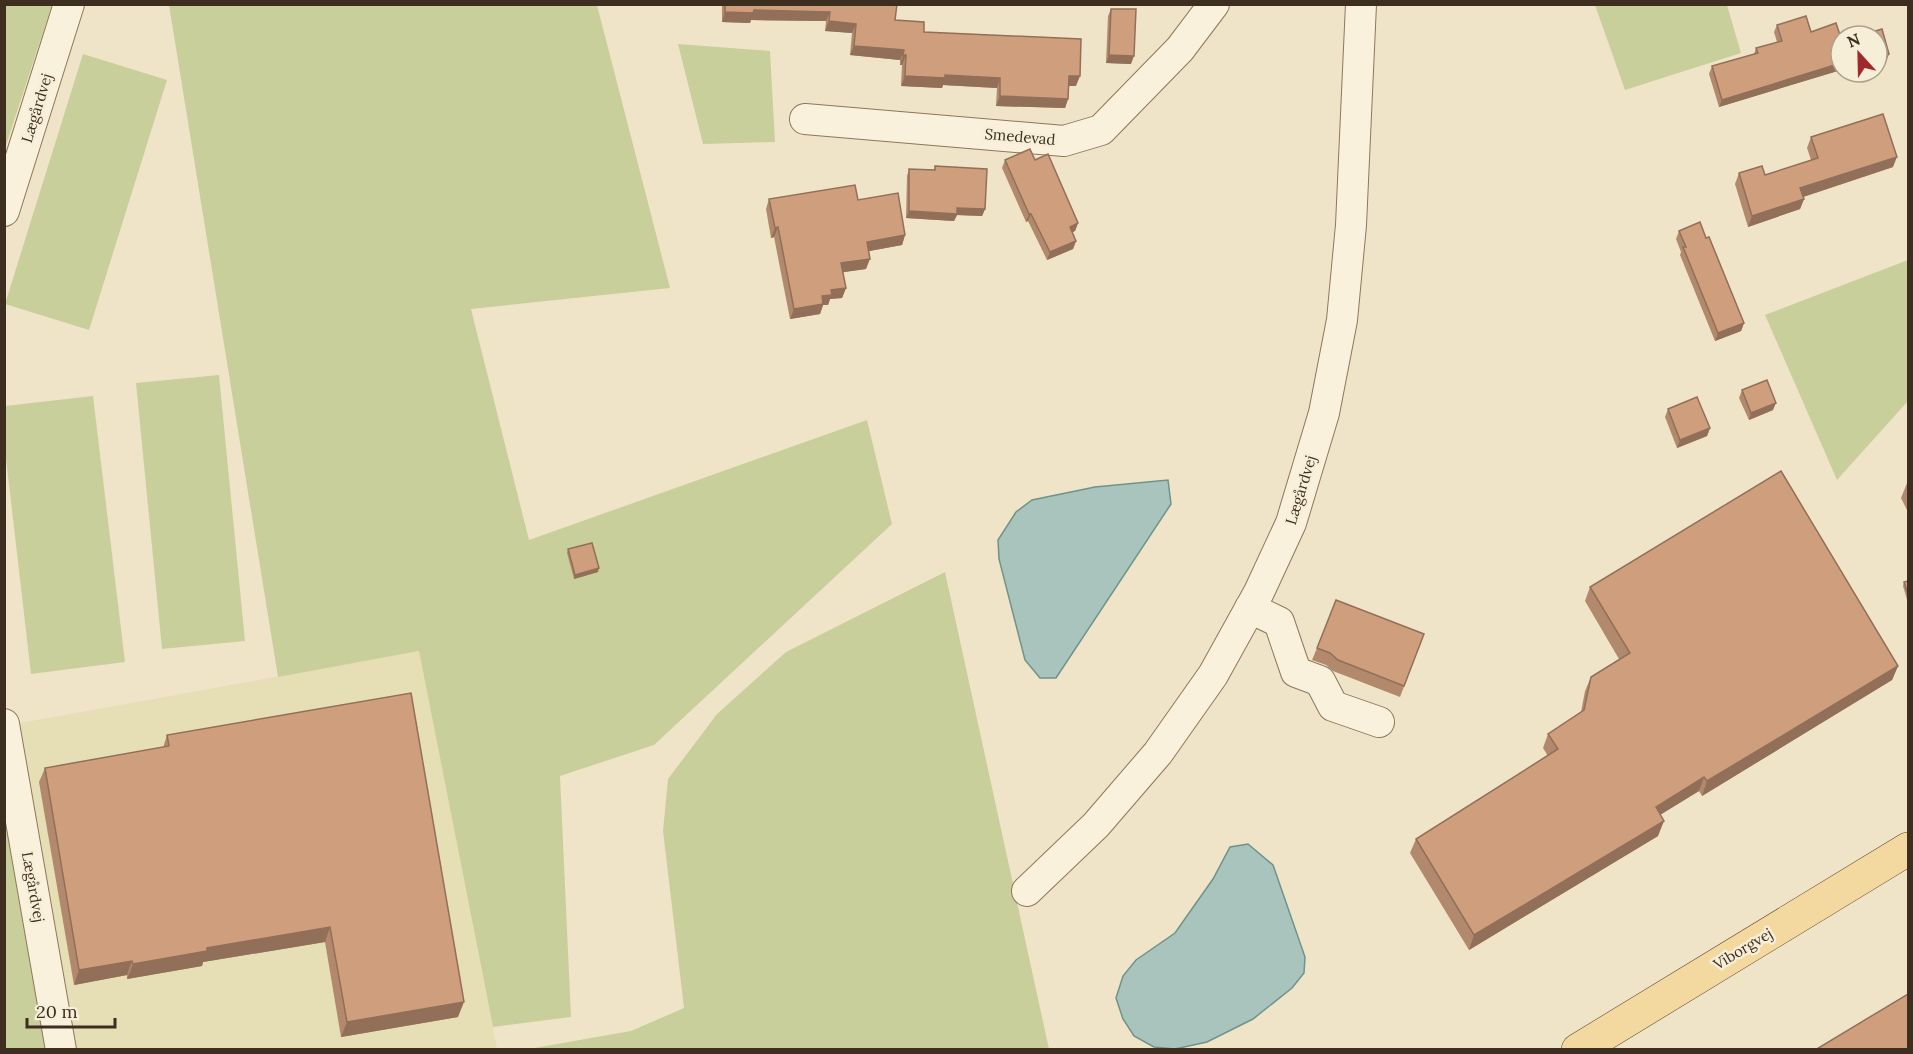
<svg xmlns="http://www.w3.org/2000/svg" width="1913" height="1054" viewBox="0 0 1913 1054" font-family="Lora,serif">
  <rect width="100%" height="100%" fill="#f0e4c8"/>
  <!-- farmland -->
  <path fill="#e6deb5" d="M419,651l78,398h-425l-52,-326z"/>
  <!-- green -->
  <g fill="#c9cf9b">
    <path d="M5,4l47,1 -47,143 -1,-143z"/>
    <path d="M169,5h428l73,283 -199,21 58,231 338,-120 25,104 -238,221 -94,31 11,241 -78,10 -74,-376 -141,26z"/>
    <path d="M1595,5h132l14,48 -116,37z"/>
    <path d="M678,44l92,7 5,91 -72,2z"/>
    <path d="M83,54l84,26 -78,250 -84,-26z"/>
    <path d="M1908,260v141l-71,79 -72,-165z"/>
    <path d="M219,375l26,266 -83,8 -26,-266z"/>
    <path d="M93,396l32,266 -94,12 -26,-224v-44z"/>
    <path d="M945,572l104,477 -526,1 108,-19 53,-23 -21,-177 5,-52 49,-65 69,-62z"/>
    <path d="M5,774l44,275h-44z"/>
  </g>
  <!-- water -->
  <g fill="#a9c4bc" stroke="#6f938a" stroke-width="1.5">
    <path d="M1168,480l3,24 -115,174h-16l-15,-18 -26,-101 -1,-19 18,-28 16,-12 63,-13z"/>
    <path d="M1248,844l25,21 32,92 -1,16 -12,15 -39,31 -46,23 -32,7 -21,-2 -20,-11 -11,-17 -7,-21 7,-22 13,-16 39,-27 38,-54 17,-32z"/>
  </g>
  <g fill="none" stroke-linecap="round" stroke-linejoin="round">
    <defs>
      <g id="minor">
        <path d="M805,119l259,22 37,-11 79,-81 34,-45"/>
        <path d="M4,211l65,-207"/>
        <path d="M1250,608l29,14 17,50 24,9 13,25 46,16"/>
        <path d="M4,724l57,326"/>
        <path d="M1027,891l69,-66 62,-72 55,-78 46,-83 32,-69 33,-110 18,-93 9,-95 10,-221"/>
      </g>
      <path id="major" d="M1578,1050l330,-201"/>
    </defs>
    <!-- minor casing -->
    <use href="#minor" stroke="#8d765c" stroke-width="32"/>
    <!-- major casing -->
    <use href="#major" stroke="#5b4430" stroke-width="34"/>
    <!-- minor -->
    <use href="#minor" stroke="#faf1dc" stroke-width="30"/>
    <!-- major -->
    <use href="#major" stroke="#f3d9a0" stroke-width="33"/>
  </g>
  <!-- wall -->
  <g fill="#b2896c">
    <path d="M722,4h175l-2,16 29,12 152,54h-7l-1,13 -3,9 -69,-2 1,-18 -54,-3 -1,3 -41,-2 1,-21h-2v-5l-50,-5 2,-22 -27,-2 1,-10 -75,-1 -1,3 -28,-1z"/>
    <path d="M1111,9l20,55 -25,-1 2,-47z"/>
    <path d="M1777,25l64,13v32l-122,37 -10,-33 3,-8 42,-12 2,-6 21,-6 -3,-10z"/>
    <path d="M1811,137l82,30 -90,30 1,2 -4,10 -52,18 -13,-43 4,-11 26,2 46,-15 -4,-12z"/>
    <path d="M1005,160h30l43,63 -3,8 -3,1 4,9 -3,8 -26,11 -19,-39 -2,1 -24,-54z"/>
    <path d="M935,166l50,43 -3,7 -25,-1 -3,6 -48,-3 1,-42 2,-7 25,1z"/>
    <path d="M769,199l89,1 47,35 -3,10 -33,6 -3,18 -23,3 3,16 -4,10 -12,1 -2,6h-5l-3,9 -30,5 -16,-82 -3,1 -5,-29z"/>
    <path d="M1679,231l27,7 38,85 -3,8 -26,10 -35,-86 1,-3 -5,-13z"/>
    <path d="M1742,390l31,20 -24,10 -10,-22z"/>
    <path d="M1668,409l42,19 -3,8 -30,12 -12,-31z"/>
    <path d="M1908,482v30l-7,-14 6,-15z"/>
    <path d="M568,549l30,23 -24,7 -7,-26z"/>
    <path d="M1908,581v22l-5,-17 1,-4z"/>
    <path d="M1590,587l308,79 -6,14 -190,116 -3,-5 -39,24 -2,21 -189,114 -59,-97 6,-14 132,-83 -5,-8 5,-14 33,-22 4,-21 6,-14 28,-18 -34,-58z"/>
    <path d="M1424,634l-24,63 -67,-26 -7,-6 -14,-5 5,-12z"/>
    <path d="M167,735l291,282 -117,20 -16,-95 -122,20 -1,4 -75,13v-4l-53,10 -35,-203 6,-14 118,-20z"/>
  </g>
  <!-- shaded-wall -->
  <g fill="#916f58">
    <path d="M754,10l76,2 -4,9 -75,-1 -1,3 -28,-1 3,-10z"/>
    <path d="M829,21l27,3 -4,9 -27,-2z"/>
    <path d="M854,46l50,4 -4,10 -50,-5z"/>
    <path d="M1889,54l-3,8 -9,3v-7z"/>
    <path d="M903,55h3l-4,10h-2z"/>
    <path d="M1109,55l25,1 -3,8 -25,-1z"/>
    <path d="M1841,63v7l-122,37 3,-7z"/>
    <path d="M945,75l55,3 -3,10 -54,-3 -1,3 -41,-2 4,-10z"/>
    <path d="M1069,76h11l-4,10h-10z"/>
    <path d="M1000,96l68,3 -3,9 -69,-2z"/>
    <path d="M1897,157l-4,10 -96,32 3,-11z"/>
    <path d="M1804,199l-4,10 -52,18 4,-11z"/>
    <path d="M957,208l28,1 -3,7 -25,-1 -3,6 -48,-3 3,-7z"/>
    <path d="M1029,214h2l-3,7 -2,1z"/>
    <path d="M1078,223l-3,8 -8,4 3,-8z"/>
    <path d="M778,227l-4,10 -3,1 4,-10z"/>
    <path d="M905,235l-3,10 -38,7 3,-10z"/>
    <path d="M1076,241l-3,8 -26,11 3,-8z"/>
    <path d="M870,259l-4,10 -28,4 3,-10z"/>
    <path d="M846,288l-4,10 -12,1 -2,6h-5l-3,9 -30,5 4,-10 28,-13 9,-6z"/>
    <path d="M1744,323l-3,8 -26,10 3,-8z"/>
    <path d="M1776,403l-3,7 -24,10 2,-7z"/>
    <path d="M1710,428l-3,8 -30,12 3,-8z"/>
    <path d="M599,568l-1,4 -24,7 1,-4z"/>
    <path d="M1898,666l-6,14 -190,116 5,-15z"/>
    <path d="M1704,777l-5,14 -49,30 6,-14z"/>
    <path d="M1664,821l-6,15 -189,114 5,-15z"/>
    <path d="M330,927l-5,15 -122,20 -1,4 -75,13 6,-15 74,-16z"/>
    <path d="M132,961l-5,14 -53,10 5,-15z"/>
    <path d="M464,1002l-6,15 -117,20 6,-15z"/>
  </g>
  <!-- building -->
  <g fill="#cf9f7d" stroke="#916f58" stroke-width="1.5">
    <path d="M725,4h172l-2,16 29,2v10l157,7 -1,37h-11l-1,23 -68,-3v-18l-55,-3v3l-40,-2 1,-21h-3l1,-5 -50,-4 2,-22 -27,-3 1,-9 -76,-2 -1,3 -28,-1z"/>
    <path d="M1111,9h25l-2,47 -25,-1z"/>
    <path d="M1806,16l5,16 25,-9 5,15v25l-119,37 -10,-34 46,-13 -2,-5 26,-7 -5,-16z"/>
    <path d="M1882,29l7,25 -12,4v-22h-18z"/>
    <path d="M1883,114l14,43 -97,31 4,11 -52,17 -13,-43 23,-7 3,9 53,-17 -7,-21z"/>
    <path d="M1030,149l5,11 13,-6 30,69 -8,4 6,14 -26,11 -19,-38h-2l-24,-54z"/>
    <path d="M935,166l52,3 -2,40 -28,-1v6l-48,-3v-42l26,1z"/>
    <path d="M855,185l3,15 40,-7 7,42 -38,7 3,17 -29,4 5,25 -15,2 1,5 -10,1 1,8 -29,5 -16,-82 -3,1 -6,-29z"/>
    <path d="M1700,222l6,16 3,-1 35,86 -26,10 -35,-86h3l-7,-16z"/>
    <path d="M1767,380l9,23 -25,10 -9,-23z"/>
    <path d="M1697,397l13,31 -30,12 -12,-31z"/>
    <path d="M1781,471l117,195 -191,115 -3,-4 -48,30 8,14 -190,114 -58,-96 142,-90 -10,-15 36,-24 7,-33 39,-24 -40,-66z"/>
    <path d="M592,543l7,25 -24,7 -7,-26z"/>
    <path d="M1908,581v13l-4,-12z"/>
    <path d="M1336,600l88,34 -20,52 -66,-26 -8,-7 -13,-5z"/>
    <path d="M411,693l53,309 -117,20 -17,-95 -123,21v3l-74,13 -1,-3 -53,9 -34,-202 124,-22 -2,-11z"/>
    <path d="M1908,994v56h-93z"/>
  </g>
  <g text-anchor="middle" stroke-width="5" stroke-linejoin="round" paint-order="stroke">
    <!-- street labels -->
    <g font-size="15" fill="#3d2e20" stroke="#f7eed8">
      <text transform="translate(37 108) rotate(-73)" y="5">Lægårdvej</text>
      <text transform="translate(1020 137) rotate(5)" y="5">Smedevad</text>
      <text transform="translate(1301 490) rotate(-73)" y="5">Lægårdvej</text>
      <text transform="translate(33 887) rotate(80)" y="5">Lægårdvej</text>
      <text transform="translate(1743 949) rotate(-31)" y="5">Viborgvej</text>
    </g>
  </g>
  <!-- border -->
  <rect width="1913" height="1054" fill="none" stroke="#3d2e20" stroke-width="12"/>
  <!-- north arrow -->
  <g transform="translate(1859 54) rotate(338)"><circle r="28" fill="#f7eed8" stroke="#ada18e" stroke-width="1.5"/>
  <path d="M0-4.5L10 22L0 15L-10 22Z" fill="#9e2a2b"/>
  <text y="-9" font-size="16" font-weight="bold" text-anchor="middle" fill="#3d2e20">N</text>
  </g>
  <!-- scale -->
  <path d="M27 1018v9h88v-9" fill="none" stroke="#3d2e20" stroke-width="3"/>
  <text x="36" y="1018" font-size="18" fill="#3d2e20" stroke="#f7eed8" stroke-width="4.5" paint-order="stroke">20 m</text>
</svg>
